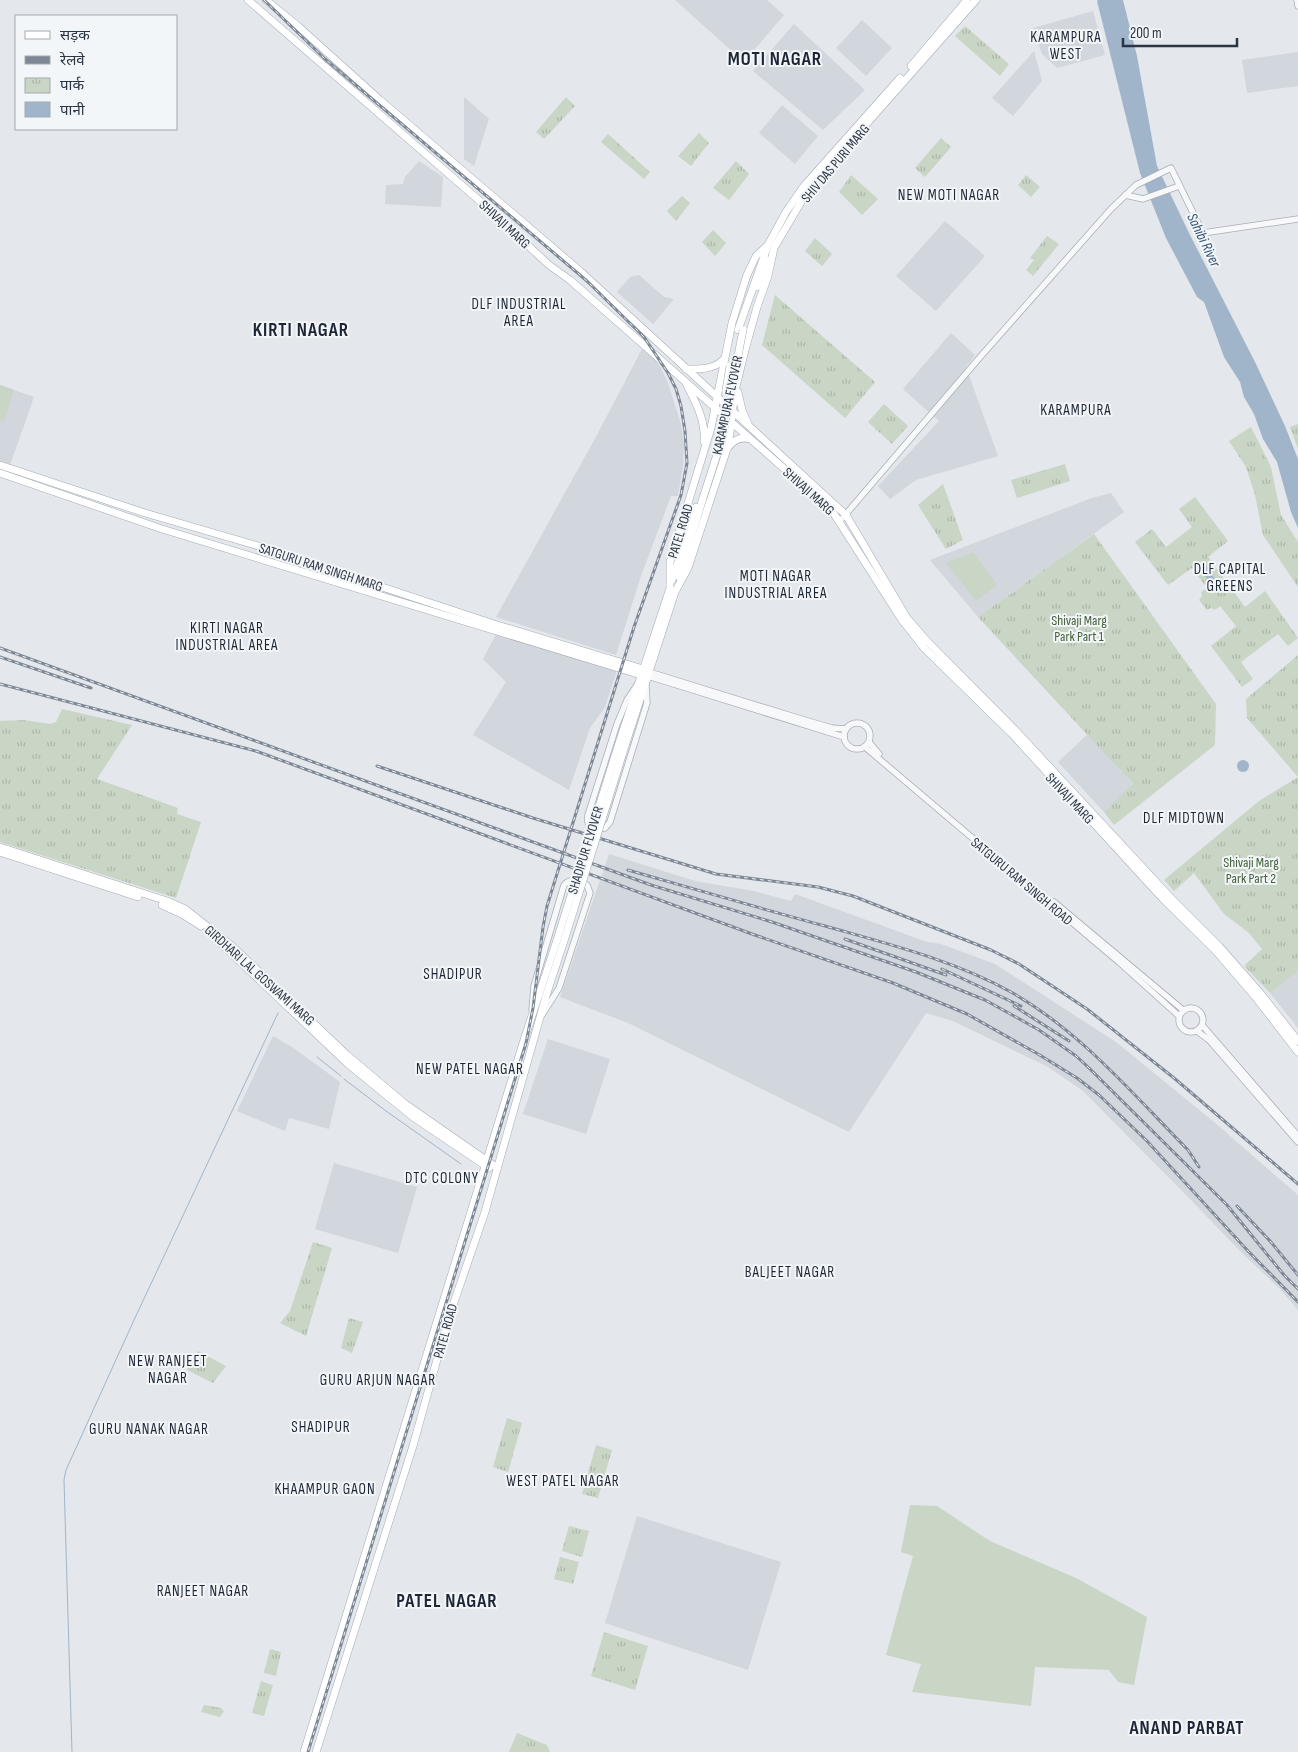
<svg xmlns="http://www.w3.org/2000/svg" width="1298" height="1752" viewBox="0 0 1298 1752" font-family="'Sofia Sans Condensed','Noto Sans Devanagari',sans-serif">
  <defs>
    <pattern id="park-tufts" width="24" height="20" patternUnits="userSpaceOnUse" patternTransform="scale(1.25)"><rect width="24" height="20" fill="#c9d5c5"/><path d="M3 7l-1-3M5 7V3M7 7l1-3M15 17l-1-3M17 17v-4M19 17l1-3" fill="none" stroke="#adb7aa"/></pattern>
  </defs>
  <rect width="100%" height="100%" fill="#e4e7eb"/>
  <!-- built -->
  <g fill="#d2d6dd">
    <path d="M675,0h92l17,15 -40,47z"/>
    <path d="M1093,11l12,44 -48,13 -15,-14 -9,-26z"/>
    <path d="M862,20l30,28 -26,28 -30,-28z"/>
    <path d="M794,24l71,66 -42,40 -70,-59z"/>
    <path d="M1034,51l8,30 -29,35 -21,-18z"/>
    <path d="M1298,52v34l-51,7 -5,-33z"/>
    <path d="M464,97l25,22 -15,47 -10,-7z"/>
    <path d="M782,105l36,31 -23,28 -36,-31z"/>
    <path d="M419,161l24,16 -2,30 -56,-3 1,-19 17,-1 2,-7z"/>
    <path d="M945,221l40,35 -49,55 -40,-35z"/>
    <path d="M639,275l25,22 10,2 -21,25 -36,-32 13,-15z"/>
    <path d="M951,333l24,22 -9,12 32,89 -82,24 -26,19 -12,-13 61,-65 -36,-32z"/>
    <path d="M642,349l9,6 10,13 7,15 13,41 3,20 -1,22 -5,30h-7l-30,80 -25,79 -120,-38 101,-182z"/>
    <path d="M0,385l34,12 -24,68 -10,-4z"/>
    <path d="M1111,493l13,19 -146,105 -48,-57 162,-62z"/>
    <path d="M498,631l119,39 -12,37 -15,21 -21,62 -96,-55 33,-53 -23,-23z"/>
    <path d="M1088,734l45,51 -29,27 -46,-50z"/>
    <path d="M609,854l86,27 59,10 37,10 4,-7 132,48 14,2 54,20 121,78 98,80 84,73v115l-18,-21 -39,-37 -54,-56 -104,-105 -35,-24 -95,-46 -27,-8 -77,119 -221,-109 -68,-26z"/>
    <path d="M1298,971v57l-28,-35z"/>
    <path d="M273,1036l19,11 48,35 -11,47 -40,-11 -4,13 -48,-20z"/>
    <path d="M548,1039l62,20 -24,75 -63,-20z"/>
    <path d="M334,1163l83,24 -19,66 -83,-24z"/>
    <path d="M637,1516l144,46 -33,108 -143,-47z"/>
  </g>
  <!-- park -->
  <g fill="url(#park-tufts)">
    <path d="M965,26l44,38 -9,12 -45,-40z"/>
    <path d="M566,97l9,9 -31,33 -8,-7z"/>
    <path d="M699,133l10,10 -18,23 -13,-10z"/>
    <path d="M608,134l42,38 -6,7 -43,-37z"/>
    <path d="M941,138l10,9 -26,30 -10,-9z"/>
    <path d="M736,161l13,13 -20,26 -16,-12z"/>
    <path d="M851,175l27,24 -16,16 -23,-23z"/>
    <path d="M1026,175l14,12 -9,10 -13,-12z"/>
    <path d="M682,196l8,7 -14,18 -9,-10z"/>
    <path d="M713,230l13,13 -11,13 -13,-14z"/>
    <path d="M1047,236l12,8 -26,32 -7,-6 8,-10 -4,-2z"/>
    <path d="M815,238l17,16 -10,12 -17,-15z"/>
    <path d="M775,295l100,87 -30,36 -83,-73z"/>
    <path d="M884,404l24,22 -16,18 -24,-22z"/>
    <path d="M1298,424v25l-8,-22z"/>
    <path d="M1251,427l20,40 10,48 17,27v45l-35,-52 -8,-40 -9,-28 -17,-26z"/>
    <path d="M1065,464l5,17 -53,17 -6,-18z"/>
    <path d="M943,484l20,56 -17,9 -28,-44z"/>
    <path d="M1195,497l33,44 -20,16 37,50 20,-16 33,47 -10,8 -10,-12 -37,28 12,17 -11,8 -31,-41 25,-20 -16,-20 -5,4 -4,-2 -4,2 -8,-10 3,-4 -1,-4 6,-4 -15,-20 -24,17 -33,-43 17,-13 14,18 26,-20 -13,-18z"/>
    <path d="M1094,534l122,170 -1,41 -101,80 -10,-13 29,-28 -155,-167z"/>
    <path d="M1298,655v316l-28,22 -26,-27 18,-17 -13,-16 -25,-19 -30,-41 -20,18 -10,-11 95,-79 39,-24 -51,-59 -1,-19z"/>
    <path d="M62,709l70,16 -35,54 81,29 -1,6 24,8 -25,76 -176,-56v-121l24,-1 26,4 6,-2z"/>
    <path d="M313,1242l19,6 -26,88 -26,-13 10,-12z"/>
    <path d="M349,1318l14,4 -11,31 -11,-5z"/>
    <path d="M198,1351l28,15 -13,17 -26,-13z"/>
    <path d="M507,1418l15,5 -14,49 -15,-5z"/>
    <path d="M596,1445l16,5 -14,48 -16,-4z"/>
    <path d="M569,1526l20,5 -7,26 -20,-6z"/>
    <path d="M560,1557l19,5 -6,22 -19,-5z"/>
    <path d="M604,1632l44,14 -13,44 -44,-14z"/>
    <path d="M270,1649l11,3 -5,24 -12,-3z"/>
    <path d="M261,1681l12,4 -9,31 -12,-3z"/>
    <path d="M204,1705l17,3 3,3 -4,6 -19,-5z"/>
    <path d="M517,1733l30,12 3,7h-41z"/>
  </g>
  <!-- pitch -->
  <g fill="#c9d5c5">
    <path d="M0,385l14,5 -10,32 -4,-2z"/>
    <path d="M973,552l24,33 -21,16 -30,-38z"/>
    <path d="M910,1505l27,1 53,35 86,37 71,39 -13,68 -16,-3 -9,-12 -74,-3 -4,39 -119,-14 9,-28 -35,-9 27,-99 -12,-4z"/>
  </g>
  <!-- water -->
  <g fill="#a0b5ca">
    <path d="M1098,0h25l14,56 20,110 32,67 66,129 30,64 13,33v69l-7,-16 -14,-50 -14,-23 -9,-25 -10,-17 -4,-15 -16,-25 -20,-55 -7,-5 -31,-59 -26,-65 -43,-172z"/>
    <path d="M1203,565h3l2,4 -1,2 10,9 -6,4 -12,-16z"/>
    <circle cx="1243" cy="766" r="6"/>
  </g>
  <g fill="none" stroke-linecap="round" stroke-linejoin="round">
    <!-- stream -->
    <g stroke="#a0b5ca" stroke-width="1">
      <path d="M317,1057l24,19"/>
      <path d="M344,1079l42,32 75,53"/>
      <path d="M72,1752l-8,-272 2,-10 68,-150 144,-307"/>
    </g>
    <defs>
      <g id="minor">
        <path d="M1297,0l1,6"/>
        <path d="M1125,195l18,4 36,-13"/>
        <path d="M840,521l141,-165 130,-147 25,-24 35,-17 32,65 95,-14"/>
        <path d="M649,672l152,47 31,9 14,1"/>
        <path d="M648,676l196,61"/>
        <path d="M637,685l-10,15 -10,24 -29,91c-3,12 8,15 17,13l5,-6 37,-119 -1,-18"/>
        <circle cx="857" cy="736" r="13"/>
        <path d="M869,742l10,12"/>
        <path d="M865,747l255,216 59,53"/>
        <path d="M1054,902l129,108"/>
        <circle cx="1191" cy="1020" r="12"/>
        <path d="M532,1010l2,-24 30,-101c7,-8 15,-3 23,0l3,8 -31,95 -17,27"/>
        <path d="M1202,1025l96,111"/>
        <path d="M1197,1031l12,9 89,102"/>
      </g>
      <g id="major">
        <path d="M248,0l233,202 68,63 21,15 235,207 24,19 73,114 22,28 88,86 151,165 52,51 42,49 41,53"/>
        <path d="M266,0l33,27 81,73 200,171 266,244 61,103 20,23 90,91 152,164 50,50 42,48 37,47"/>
        <path d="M911,66l56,-66"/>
        <path d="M757,287l11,-27"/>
        <path d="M738,330l29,-82"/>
        <path d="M686,369c13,0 28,1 38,-10"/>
        <path d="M686,383c9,18 20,38 18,58"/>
        <path d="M738,392l4,18 6,14"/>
        <path d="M727,449c6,-9 13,-13 23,-10"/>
        <path d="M0,465l145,48 110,32 239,79 149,45"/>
        <path d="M0,473l162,56 479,146"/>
        <path d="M679,577l24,-79"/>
        <path d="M672,580l24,-73"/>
        <path d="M619,743l51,-155v-26l41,-134 21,-105 15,-48 9,-19 12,-11 18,-33 18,-26 96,-108"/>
        <path d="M625,746l50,-154 13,-24 38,-116 4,-19 5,-42 10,-41 12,-43 11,-31 6,-28 34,-58 168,-190"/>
        <path d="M0,847l167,54 18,8 47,37 115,109 57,48 92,64"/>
        <path d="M0,852l138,45"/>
        <path d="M162,905l20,9 19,12"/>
        <path d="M211,934l137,130 65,53 76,51"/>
        <path d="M304,1752l220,-712 33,-100"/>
        <path d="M316,1752l97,-306 35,-126 37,-108 61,-216 18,-55"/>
      </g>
    </defs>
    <!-- minor casing -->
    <use href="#minor" stroke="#a9aeb6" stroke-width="7"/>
    <!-- major casing -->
    <use href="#major" stroke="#a3abb7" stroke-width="8"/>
    <!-- minor -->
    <use href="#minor" stroke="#f6f8f9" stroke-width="5.5"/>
    <!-- major -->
    <use href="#major" stroke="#fff" stroke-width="7"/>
    <defs>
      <g id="rail">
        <path d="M264,0l61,59 262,222 57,56 24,36 8,16 5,17 4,25 2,32 -6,32 -47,132 -87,279 -4,21 -10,81 -7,35 -218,709"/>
        <path d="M0,648l651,237 121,37 144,50 69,28 29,16 25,14 37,26 12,11 139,138 57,70 14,14"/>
        <path d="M0,657l91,31"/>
        <path d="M0,684l256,67 496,183 141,49 74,31 71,40 39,24 22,17 47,45 102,111 50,51"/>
        <path d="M377,766l156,52 183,56 102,13 35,9 138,54 28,14 68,45 87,69 124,106"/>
        <path d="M628,870c66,19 131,38 197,56 63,18 128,34 186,66 69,39 122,102 177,158l11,17"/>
        <path d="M845,939l101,36"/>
        <path d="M942,969l79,37"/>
        <path d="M1014,1006l55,35"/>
        <path d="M1237,1206l33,35 28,34"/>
      </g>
    </defs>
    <!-- rail casing -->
    <use href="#rail" stroke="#7d8795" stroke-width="3"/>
    <!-- rail -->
    <use href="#rail" stroke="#f3f6f8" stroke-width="1" stroke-dasharray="4" stroke-linecap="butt"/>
    <defs>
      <g id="major-bridge">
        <path d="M726,390l4,-24"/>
        <path d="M703,498l19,-59 21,-109"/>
        <path d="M557,940l62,-197"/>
        <path d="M564,941l61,-195"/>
      </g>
    </defs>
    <!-- major-bridge casing -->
    <use href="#major-bridge" stroke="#a3abb7" stroke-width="8" stroke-linecap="butt"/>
    <!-- major-bridge -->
    <use href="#major-bridge" stroke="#fff" stroke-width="7"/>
  </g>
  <g text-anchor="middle" stroke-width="4" stroke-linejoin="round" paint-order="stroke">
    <!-- street labels -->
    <g font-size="14" fill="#2b3544" stroke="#f3f6f8">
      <text transform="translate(835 163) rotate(-50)" y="5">SHIV DAS PURI MARG</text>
      <text transform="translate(505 224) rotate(43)" y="5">SHIVAJI MARG</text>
      <text transform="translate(727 405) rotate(-78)" y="5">KARAMPURA FLYOVER</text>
      <text transform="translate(809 491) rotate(42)" y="5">SHIVAJI MARG</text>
      <text transform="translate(680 531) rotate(-73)" y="5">PATEL ROAD</text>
      <text transform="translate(321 567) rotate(18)" y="5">SATGURU RAM SINGH MARG</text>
      <text transform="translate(1070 798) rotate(47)" y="5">SHIVAJI MARG</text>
      <text transform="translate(585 850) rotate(-73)" y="5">SHADIPUR FLYOVER</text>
      <text transform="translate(1022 881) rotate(40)" y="5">SATGURU RAM SINGH ROAD</text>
      <text transform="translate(260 975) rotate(42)" y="5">GIRDHARI LAL GOSWAMI MARG</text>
      <text transform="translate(445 1331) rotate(-74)" y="5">PATEL ROAD</text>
    </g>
    <!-- park labels -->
    <g font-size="14" fill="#415f39" stroke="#f3f6f8">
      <text x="1079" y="625">Shivaji Marg<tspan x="1079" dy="16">Park Part 1</tspan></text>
      <text x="1251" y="867">Shivaji Marg<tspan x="1251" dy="16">Park Part 2</tspan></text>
    </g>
    <!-- neighbourhood labels -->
    <g font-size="15" letter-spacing="1" fill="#1d2635" stroke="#f3f6f8">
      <text x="1066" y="42">KARAMPURA<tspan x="1066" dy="17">WEST</tspan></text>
      <text x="949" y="200">NEW MOTI NAGAR</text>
      <text x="519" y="309">DLF INDUSTRIAL<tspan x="519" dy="17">AREA</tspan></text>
      <text x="1076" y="415">KARAMPURA</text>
      <text x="1230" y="574">DLF CAPITAL<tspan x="1230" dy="17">GREENS</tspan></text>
      <text x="776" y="581">MOTI NAGAR<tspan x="776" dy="17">INDUSTRIAL AREA</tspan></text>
      <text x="227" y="633">KIRTI NAGAR<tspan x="227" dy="17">INDUSTRIAL AREA</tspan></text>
      <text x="1184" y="823">DLF MIDTOWN</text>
      <text x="453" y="979">SHADIPUR</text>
      <text x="470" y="1074">NEW PATEL NAGAR</text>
      <text x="442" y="1183">DTC COLONY</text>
      <text x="790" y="1277">BALJEET NAGAR</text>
      <text x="168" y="1366">NEW RANJEET<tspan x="168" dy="17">NAGAR</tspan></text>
      <text x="378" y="1385">GURU ARJUN NAGAR</text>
      <text x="321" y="1432">SHADIPUR</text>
      <text x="149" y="1434">GURU NANAK NAGAR</text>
      <text x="563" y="1486">WEST PATEL NAGAR</text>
      <text x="325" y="1494">KHAAMPUR GAON</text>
      <text x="203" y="1596">RANJEET NAGAR</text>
    </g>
    <!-- water labels -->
    <g font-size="15" font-style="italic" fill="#365577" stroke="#f3f6f8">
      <text transform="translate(1204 240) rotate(64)" y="5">Sahibi River</text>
    </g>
    <!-- district labels -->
    <g font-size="19" font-weight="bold" letter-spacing="1" fill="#1d2635" stroke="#f3f6f8">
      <text x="775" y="65">MOTI NAGAR</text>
      <text x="301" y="336">KIRTI NAGAR</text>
      <text x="447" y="1607">PATEL NAGAR</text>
      <text x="1187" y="1734">ANAND PARBAT</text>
    </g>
  </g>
  <!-- legend -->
  <rect x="15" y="15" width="162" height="115" fill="#f3f6f8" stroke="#a3a9b0"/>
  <rect x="25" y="31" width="25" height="8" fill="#ffffff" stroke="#a3a9b0"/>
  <text x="60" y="40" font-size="15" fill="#2b3544">सड़क</text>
  <rect x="25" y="56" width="25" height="8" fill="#7d8795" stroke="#a3a9b0"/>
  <text x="60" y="65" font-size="15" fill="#2b3544">रेलवे</text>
  <rect x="25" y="78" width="25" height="15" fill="url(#park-tufts)" stroke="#a3a9b0"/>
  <text x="60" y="90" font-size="15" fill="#2b3544">पार्क</text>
  <rect x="25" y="102" width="25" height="15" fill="#a0b5ca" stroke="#a3a9b0"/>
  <text x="60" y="115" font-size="15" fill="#2b3544">पानी</text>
  <!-- scale -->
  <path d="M1123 38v8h114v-8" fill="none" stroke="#2b3544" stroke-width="2.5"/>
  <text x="1130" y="38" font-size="15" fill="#2b3544" stroke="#f3f6f8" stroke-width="4" paint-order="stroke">200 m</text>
</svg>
